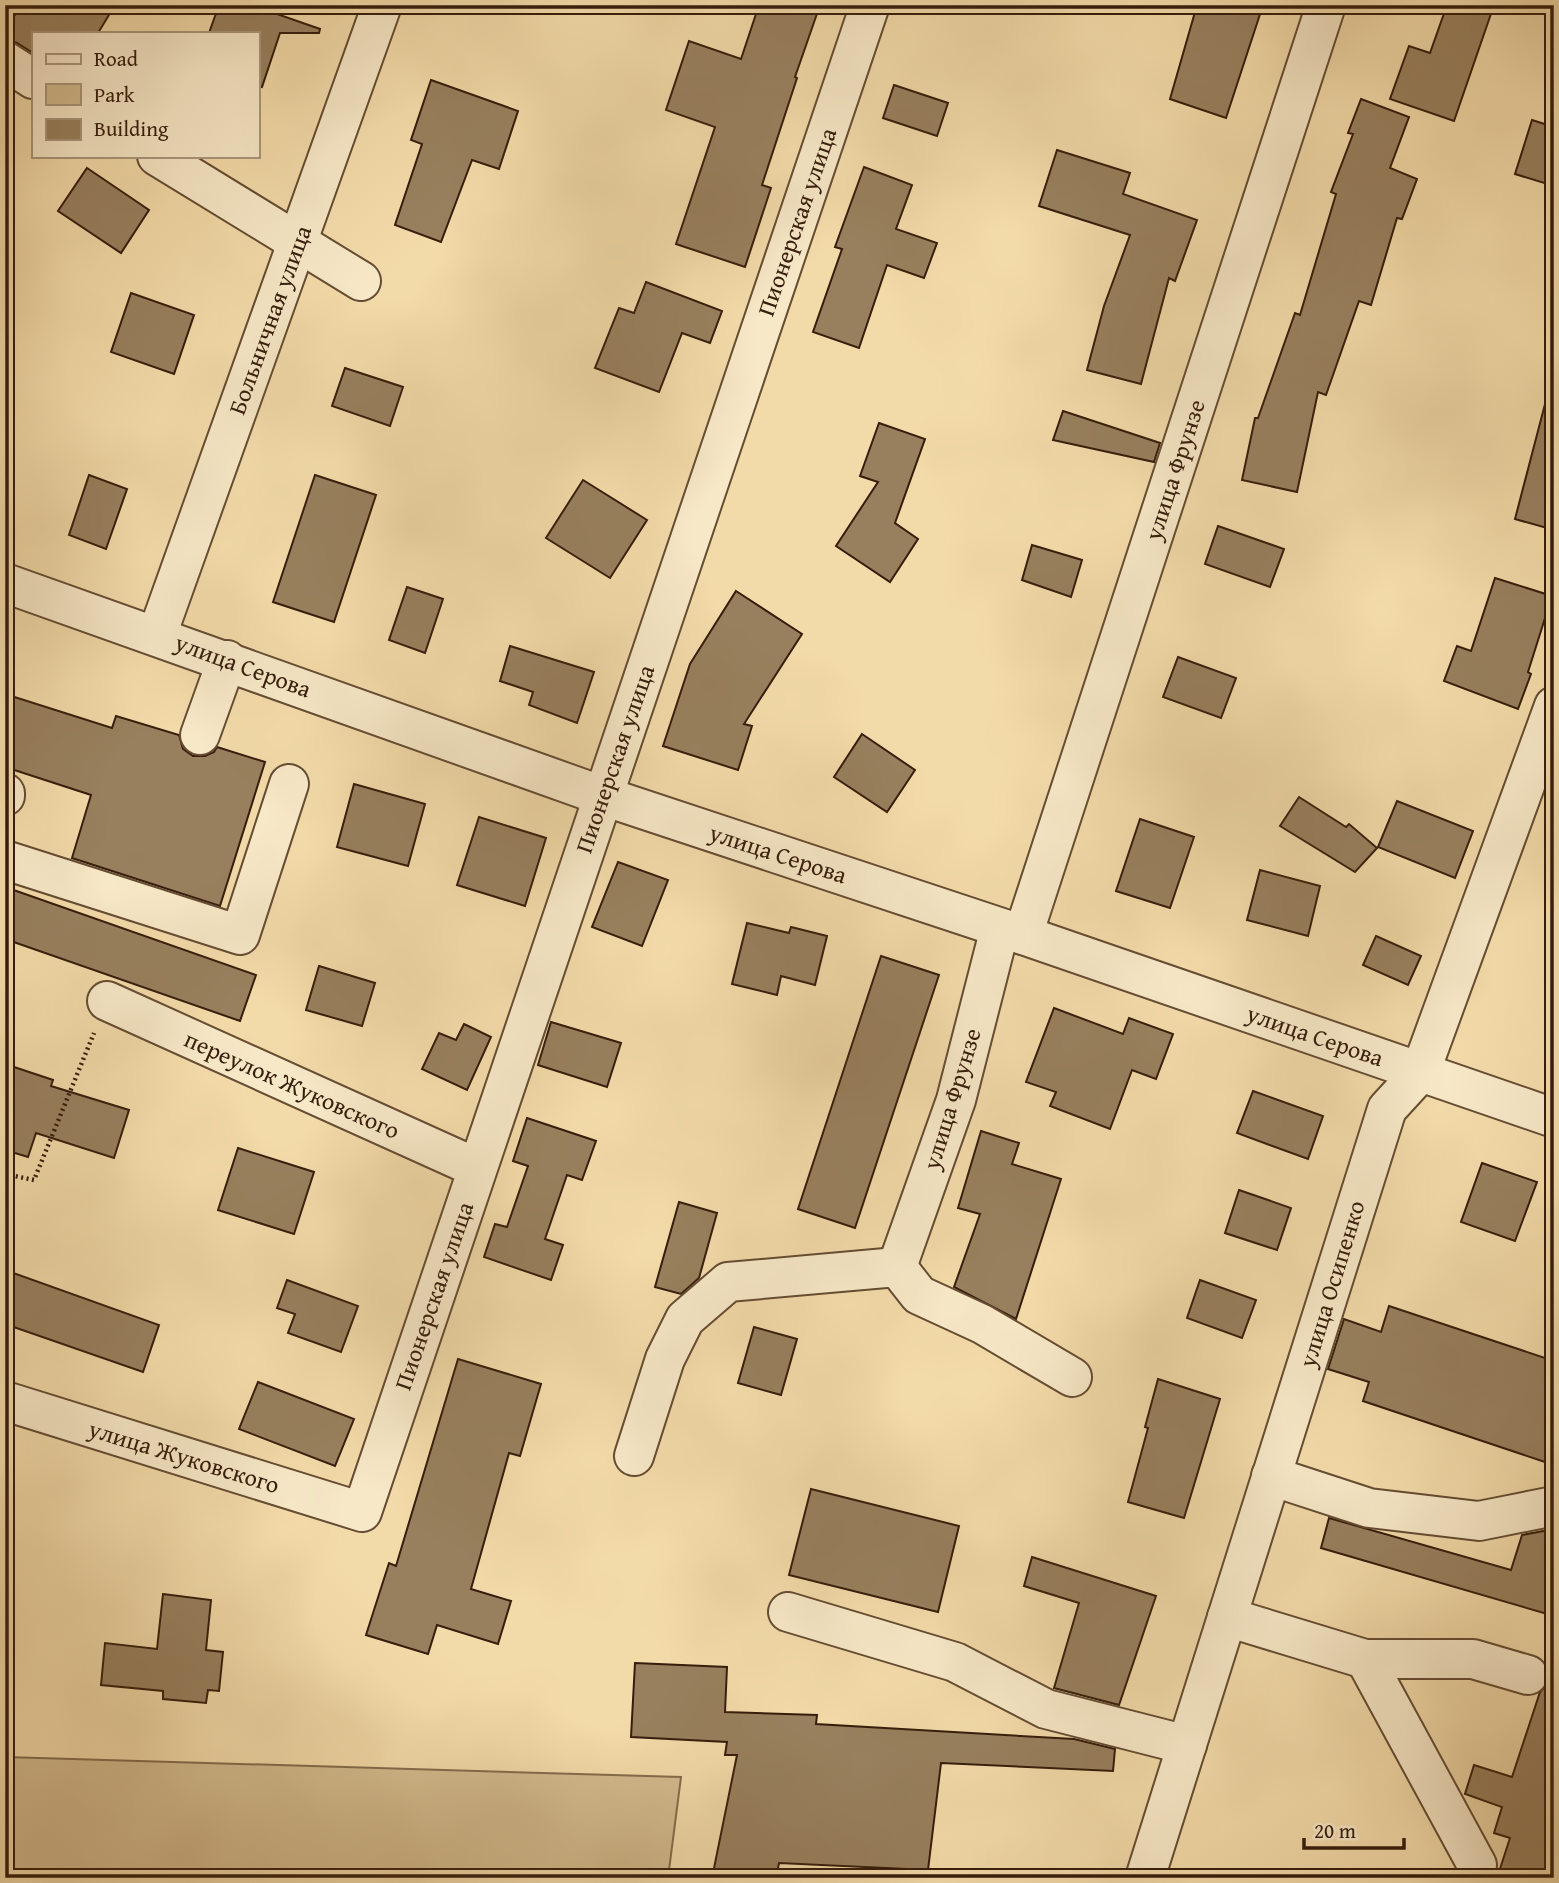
<svg xmlns="http://www.w3.org/2000/svg" width="1559" height="1883" viewBox="0 0 1559 1883" font-family="'Gentium Book Plus',serif">
  <rect width="100%" height="100%" fill="#f3dba9"/>
  <filter id="stains"><feTurbulence type="fractalNoise" baseFrequency=".00286" numOctaves="4"/><feColorMatrix values="0 0 0 0 .2 0 0 0 0 .09 0 0 0 0 .02 0 0 0 .5 -.17"/></filter>
  <radialGradient id="worn" r=".72"><stop offset=".6" stop-color="#630" stop-opacity="0"/><stop offset="1" stop-color="#630" stop-opacity=".3"/></radialGradient>
  <!-- green -->
  <path fill="#d3bb8e" stroke="#846c4d" stroke-width="2" d="M5,1757l676,20 -13,101h-663z"/>
  <!-- building -->
  <g fill="#98805e" stroke="#361d0c" stroke-width="2">
    <path d="M21,5h94l-17,28h-65v20l-16,-10 -12,-4v-8z"/>
    <path d="M219,5h32l69,24 -1,4h-39l-18,54 -5,-1v-53h-48z"/>
    <path d="M759,5h61l-25,72 2,1 -35,107 9,3 -26,79 -69,-23 39,-117 -49,-17 23,-69 52,18z"/>
    <path d="M1197,5h66l-37,113 -56,-19z"/>
    <path d="M1447,5h47l-40,116 -64,-22 19,-53 21,7z"/>
    <path d="M431,80l87,31 -19,58 -27,-9 -31,82 -46,-17 27,-81 -11,-4z"/>
    <path d="M894,85l54,18 -11,33 -54,-18z"/>
    <path d="M1361,99l48,18 -19,51 27,11 -15,40 -5,-1 -26,87 -12,-4 -33,94 -8,-3 -21,100 -55,-12 13,-62h3l37,-105 5,2 36,-121 -5,-2 22,-58 -5,-1z"/>
    <path d="M1532,120l22,7v59l-39,-12z"/>
    <path d="M1057,150l73,23 -7,21 74,26 -22,61 -6,-3 -28,106 -54,-14 17,-64 26,-71 -91,-29z"/>
    <path d="M864,167l48,18 -16,44 41,14 -13,35 -37,-13 -28,83 -46,-16 29,-83 -7,-2z"/>
    <path d="M87,168l62,42 -28,43 -63,-42z"/>
    <path d="M646,282l76,29 -12,32 -28,-10 -23,59 -64,-24 24,-60 15,5z"/>
    <path d="M131,293l63,22 -20,59 -63,-22z"/>
    <path d="M345,368l58,19 -13,39 -58,-20z"/>
    <path d="M1545,404l9,1v125l-39,-11z"/>
    <path d="M1063,411l97,32 -6,19 -101,-22z"/>
    <path d="M879,423l46,16 -30,84 23,16 -28,43 -54,-36 42,-64 -18,-6z"/>
    <path d="M89,475l38,14 -21,60 -37,-14z"/>
    <path d="M315,475l61,20 -42,127 -61,-20z"/>
    <path d="M583,480l64,40 -37,58 -64,-40z"/>
    <path d="M1218,526l66,23 -14,38 -65,-23z"/>
    <path d="M1032,545l50,15 -11,37 -49,-17z"/>
    <path d="M1495,578l57,18 -24,76 3,2 -13,35 -74,-28 13,-35 14,5z"/>
    <path d="M407,587l36,12 -18,54 -36,-13z"/>
    <path d="M736,591l66,43 -58,90 8,2 -14,44 -75,-24 27,-82z"/>
    <path d="M510,646l84,26 -17,51 -48,-18 4,-13 -33,-11z"/>
    <path d="M1178,657l58,21 -15,40 -58,-21z"/>
    <path d="M5,694l107,34 4,-12 63,19 4,14 10,7h12l9,-4 3,-5 48,15 -45,144 -148,-48 19,-63 -86,-28z"/>
    <path d="M862,734l53,36 -28,42 -53,-35z"/>
    <path d="M354,784l71,20 -17,62 -71,-19z"/>
    <path d="M1299,797l47,30 3,-3 28,24 -22,24 -75,-46z"/>
    <path d="M1397,801l76,30 -18,47 -77,-31z"/>
    <path d="M479,817l67,21 -21,68 -68,-21z"/>
    <path d="M1140,819l54,18 -24,71 -54,-17z"/>
    <path d="M618,862l50,18 -26,66 -50,-19z"/>
    <path d="M1260,870l60,16 -12,50 -61,-16z"/>
    <path d="M5,887l251,88 -16,46 -235,-82z"/>
    <path d="M747,923l42,10 2,-6 36,9 -12,49 -34,-9 -4,19 -45,-11z"/>
    <path d="M1376,936l45,20 -13,29 -45,-20z"/>
    <path d="M881,956l58,19 -84,253 -57,-19z"/>
    <path d="M319,966l56,17 -13,43 -56,-16z"/>
    <path d="M1054,1008l69,26 6,-16 44,16 -17,45 -24,-9 -22,59 -60,-23 6,-14 -30,-10z"/>
    <path d="M551,1022l70,21 -14,44 -69,-22z"/>
    <path d="M464,1024l27,13 -24,53 -45,-21 17,-36 17,7z"/>
    <path d="M5,1064l48,16 -2,6 78,24 -15,48 -78,-25 -8,24 -23,-7z"/>
    <path d="M1253,1091l70,25 -15,43 -71,-26z"/>
    <path d="M527,1118l69,23 -14,39 -15,-5 -22,64 18,6 -12,35 -67,-23 11,-33 12,3 21,-61 -15,-5z"/>
    <path d="M981,1131l38,12 -7,21 49,15 -45,140 -62,-32 26,-73 -22,-6z"/>
    <path d="M238,1148l76,24 -20,62 -76,-24z"/>
    <path d="M1482,1163l55,19 -22,59 -54,-19z"/>
    <path d="M1239,1190l52,18 -14,42 -52,-17z"/>
    <path d="M679,1202l38,11 -18,65 -18,16 -26,-7z"/>
    <path d="M5,1270l154,55 -16,47 -138,-48z"/>
    <path d="M287,1280l71,26 -17,46 -53,-19 7,-19 -18,-6z"/>
    <path d="M1200,1280l56,20 -14,38 -55,-20z"/>
    <path d="M1389,1306l165,55v104l-191,-64 6,-19 -41,-13 16,-50 37,13z"/>
    <path d="M754,1327l43,12 -16,56 -43,-12z"/>
    <path d="M458,1359l83,25 -21,72 -11,-3 -38,136 40,12 -13,43 -61,-19 -9,29 -62,-19 23,-72 7,3z"/>
    <path d="M1158,1379l62,20 -36,119 -56,-16 20,-74 -3,-1z"/>
    <path d="M258,1382l96,37 -19,47 -96,-37z"/>
    <path d="M811,1489l148,37 -21,86 -149,-37z"/>
    <path d="M1329,1518l182,52 11,-35 32,-6v87l-233,-68z"/>
    <path d="M1032,1557l124,39 -37,109 -65,-17 25,-85 -55,-17z"/>
    <path d="M163,1594l48,6 -5,50 17,2 -4,39 -11,-1 -2,13 -43,-4v-8l-62,-6 4,-42 52,6z"/>
    <path d="M635,1663l92,4 -2,45 92,3 -1,9 258,15 41,10 -2,22 -172,-8 -13,107 -149,-7 -3,15h-64l25,-123h-12l2,-13 -96,-5z"/>
    <path d="M1549,1667l5,1v196l-4,14h-53l13,-40 -16,-5 8,-26 -37,-13 9,-29 38,12 28,-85 9,-10z"/>
  </g>
  <g fill="none" stroke-linecap="round" stroke-linejoin="round">
    <defs>
      <g id="minor">
        <path d="M5,61l28,18"/>
        <path d="M157,156l204,125"/>
        <path d="M5,583l598,213 420,139 531,183"/>
        <path d="M157,635l225,-630"/>
        <path d="M200,735l27,-75"/>
        <path d="M5,793v3"/>
        <path d="M5,860l235,75 49,-151"/>
        <path d="M1023,935l303,-930"/>
        <path d="M107,1001l370,167"/>
        <path d="M897,1267l59,-167 44,-172"/>
        <path d="M5,1401l357,111 508,-1507"/>
        <path d="M634,1456l31,-97 20,-40 43,-37 169,-15 22,28 63,29 90,53"/>
        <path d="M1271,1476l98,32 110,13 75,-15"/>
        <path d="M788,1612l167,50 91,47 141,36"/>
        <path d="M1227,1617l138,42h108l55,16"/>
        <path d="M1365,1659l112,206"/>
        <path d="M1145,1878l242,-769 33,-36 134,-367"/>
      </g>
    </defs>
    <!-- minor casing -->
    <use href="#minor" stroke="#654c33" stroke-width="42"/>
    <!-- path -->
    <path stroke="#361d0c" stroke-width="4.5" stroke-dasharray="2 3.5" stroke-linecap="butt" d="M5,1174l29,6 60,-147"/>
    <!-- minor -->
    <use href="#minor" stroke="#f7e8c7" stroke-width="38"/>
  </g>
  <g text-anchor="middle" stroke-width="5" stroke-linejoin="round" paint-order="stroke">
    <!-- street labels -->
    <g font-size="24" fill="#361d0c" stroke="#f7e8c7">
      <text transform="translate(797 222) rotate(-71)" y="8">Пионерская улица</text>
      <text transform="translate(270 320) rotate(-70)" y="8">Больничная улица</text>
      <text transform="translate(1175 470) rotate(-72)" y="8">улица Фрунзе</text>
      <text transform="translate(243 666) rotate(20)" y="8">улица Серова</text>
      <text transform="translate(615 759) rotate(-71)" y="8">Пионерская улица</text>
      <text transform="translate(778 854) rotate(18)" y="8">улица Серова</text>
      <text transform="translate(1315 1036) rotate(19)" y="8">улица Серова</text>
      <text transform="translate(292 1085) rotate(24)" y="8">переулок Жуковского</text>
      <text transform="translate(952 1099) rotate(-73)" y="8">улица Фрунзе</text>
      <text transform="translate(1332 1284) rotate(-73)" y="8">улица Осипенко</text>
      <text transform="translate(434 1296) rotate(-71)" y="8">Пионерская улица</text>
      <text transform="translate(184 1457) rotate(17)" y="8">улица Жуковского</text>
    </g>
  </g>
  <!-- margin -->
  <rect width="1559" height="1883" fill="none" stroke="#f3dba9" stroke-width="28"/>
  <rect x="7" y="7" width="1545" height="1869" fill="none" stroke="#361d0c" stroke-width="3.5"/>
  <rect x="14" y="14" width="1531" height="1855" fill="none" stroke="#361d0c" stroke-width="2"/>
  <!-- legend -->
  <rect x="32" y="32" width="228" height="126" fill="#f7e8c7" stroke="#aa977c" stroke-width="2"/>
  <rect x="46" y="54" width="35" height="10" fill="#f7e8c7" stroke="#aa977c" stroke-width="2"/>
  <text x="94" y="66" font-size="21" fill="#361d0c">Road</text>
  <rect x="46" y="84" width="35" height="21" fill="#d3bb8e" stroke="#aa977c" stroke-width="2"/>
  <text x="94" y="102" font-size="21" fill="#361d0c">Park</text>
  <rect x="46" y="119" width="35" height="21" fill="#98805e" stroke="#aa977c" stroke-width="2"/>
  <text x="94" y="136" font-size="21" fill="#361d0c">Building</text>
  <!-- scale -->
  <path d="M1304 1838v10h100v-10" fill="none" stroke="#361d0c" stroke-width="3.5"/>
  <text x="1314" y="1838" font-size="21" fill="#361d0c" stroke="#f7e8c7" stroke-width="5" paint-order="stroke">20 m</text>
  <rect width="100%" height="100%" filter="url(#stains)"/>
  <rect width="100%" height="100%" fill="url(#worn)"/>
</svg>
